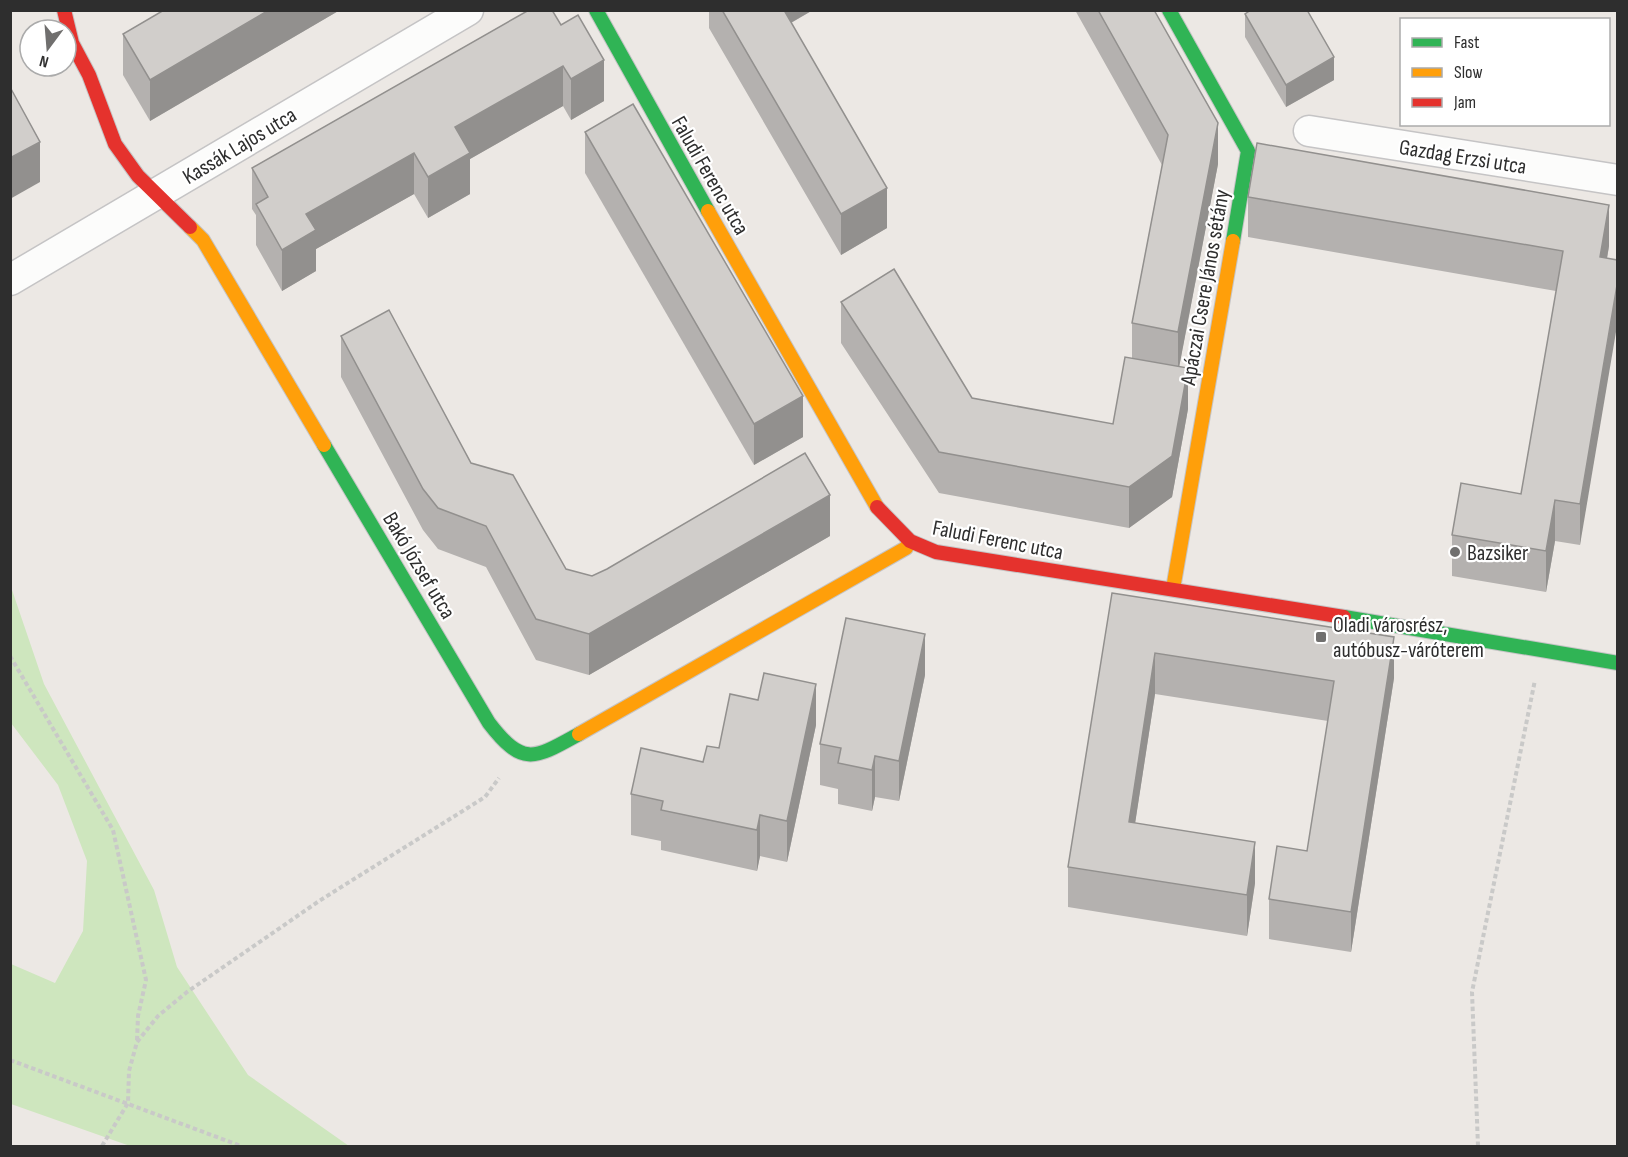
<svg xmlns="http://www.w3.org/2000/svg" width="1628" height="1157" viewBox="0 0 1628 1157" font-family="'Sofia Sans Condensed',sans-serif">
  <rect width="100%" height="100%" fill="#ece8e4"/>
  <!-- green -->
  <path fill="#cee6be" d="M11,587l33,97 110,206 23,77 71,108 101,71h-219l-119,-42v-140l44,19 28,-52 4,-70 -29,-76 -47,-62z"/>
  <g fill="none" stroke-linecap="round" stroke-linejoin="round">
    <defs>
      <g id="street">
        <path d="M1309,131l309,49"/>
        <path d="M10,280l458,-270"/>
      </g>
      <g id="fast">
        <path d="M596,10l112,201"/>
        <path d="M1169,10l79,141 -15,90"/>
        <path d="M324,445l165,278c34,44 45,36 90,11"/>
        <path d="M1344,617l274,46"/>
      </g>
      <g id="slow">
        <path d="M708,211l169,296"/>
        <path d="M190,227l13,13 121,205"/>
        <path d="M1173,589l60,-348"/>
        <path d="M579,734l327,-186 4,-7"/>
      </g>
      <g id="jam">
        <path d="M64,10l8,33 17,32 26,69 23,32 52,51"/>
        <path d="M877,507l33,34 26,11 408,65"/>
      </g>
    </defs>
    <!-- street casing -->
    <use href="#street" stroke="#c5c4c5" stroke-width="33"/>
    <!-- fast casing -->
    <use href="#fast" stroke="#c5c4c5" stroke-width="16"/>
    <!-- slow casing -->
    <use href="#slow" stroke="#c5c4c5" stroke-width="16"/>
    <!-- jam casing -->
    <use href="#jam" stroke="#c5c4c5" stroke-width="16"/>
    <!-- path -->
    <g stroke="#c9c9c8" stroke-width="4" stroke-dasharray="4.5 3" stroke-linecap="butt">
      <path d="M10,656l103,174 33,150 -8,36 -1,24"/>
      <path d="M10,1060l231,86"/>
      <path d="M102,1146l26,-43 1,-32 8,-29 21,-26 29,-24 132,-91 166,-104 14,-19"/>
      <path d="M1478,1146l-6,-154 63,-312"/>
    </g>
    <!-- street -->
    <use href="#street" stroke="#fcfcfb" stroke-width="30"/>
    <!-- fast -->
    <use href="#fast" stroke="#30b455" stroke-width="14"/>
    <!-- slow -->
    <use href="#slow" stroke="#ff9f0a" stroke-width="14"/>
    <!-- jam -->
    <use href="#jam" stroke="#e5322d" stroke-width="14"/>
  </g>
  <!-- wall -->
  <g fill="#b4b1af">
    <path d="M164,10h176l-190,111 -27,-46v-41z"/>
    <path d="M529,10l75,91 -33,19 -8,-14 -93,53v35l-42,24 -14,-24 -98,55v22l-34,20 -26,-46v-30l-4,-6v-41z"/>
    <path d="M709,10h104l-22,13 96,205 -46,27 -132,-227z"/>
    <path d="M1075,10h79l64,154 -39,203 9,42 -16,88 -43,31 -190,-35 -98,-150v-41l131,96 141,26 19,-66v-35l30,-158z"/>
    <path d="M1245,14l89,66 -48,27 -41,-70z"/>
    <path d="M585,132l218,305 -49,28 -169,-292z"/>
    <path d="M1248,197l361,49 -2,13 -27,286 -25,-4 -9,51 -94,-16v-41l69,-41 35,-203 -308,-54z"/>
    <path d="M341,336l130,127 95,106 26,7 238,-40 -241,139 -53,-15 -50,-93 -48,-18 -15,-19 -82,-153z"/>
    <path d="M1112,593l282,85 -43,274 -82,-13v-40l38,-48 21,-130 -173,-27 -20,129 120,60 -8,53 -179,-29v-40z"/>
    <path d="M925,675l-26,126 -24,-4 -3,14 -34,-7v-15l-18,-4v-41z"/>
    <path d="M816,725l-29,137 -27,-6 -3,15 -96,-21v-9l-30,-6v-41l72,-32 16,-14z"/>
  </g>
  <!-- shaded-wall -->
  <g fill="#92908e">
    <path d="M269,10h71l-190,111v-41z"/>
    <path d="M773,10h40l-40,23z"/>
    <path d="M1334,57v23l-48,27v-22z"/>
    <path d="M604,60v41l-33,19v-41z"/>
    <path d="M563,66v40l-93,53v35l-42,24v-41l27,-50z"/>
    <path d="M1218,123v41l-40,209v-41z"/>
    <path d="M40,142v40l-30,17v-41z"/>
    <path d="M414,153v41l-98,55v22l-34,20v-41l24,-36z"/>
    <path d="M887,188v40l-46,27v-41z"/>
    <path d="M1609,205v41l-9,52v-41z"/>
    <path d="M1617,285v41l-37,219v-41z"/>
    <path d="M1188,368v41l-16,88 -43,31v-41z"/>
    <path d="M803,396v41l-49,28v-41z"/>
    <path d="M830,495v41l-241,139v-41z"/>
    <path d="M1555,500v41l-9,51v-41z"/>
    <path d="M925,634v41l-26,126v-40z"/>
    <path d="M1394,637v41l-43,274v-40z"/>
    <path d="M1155,653v41l-26,169v-41z"/>
    <path d="M816,684v41l-29,137v-41z"/>
    <path d="M875,756v41l-3,14v-41z"/>
    <path d="M760,815v41l-3,15v-41z"/>
    <path d="M1255,842v41l-8,53v-41z"/>
  </g>
  <!-- building -->
  <g fill="#d1cecb" stroke="#92908e" stroke-width="1.5">
    <path d="M164,10h105l-119,70 -27,-46z"/>
    <path d="M529,10h23l9,15 17,-10 26,45 -33,19 -8,-13 -108,61 15,26 -42,24 -14,-24 -108,61 10,16 -34,20 -26,-46 12,-7 -16,-29z"/>
    <path d="M722,10h62l103,178 -46,26z"/>
    <path d="M1098,10h56l64,113 -40,209 -46,-9 36,-188z"/>
    <path d="M1251,10h56l27,47 -48,28 -41,-71z"/>
    <path d="M10,87l30,55 -30,16z"/>
    <path d="M633,104l170,292 -49,28 -169,-292z"/>
    <path d="M1257,143l352,62 -9,52 17,3v25l-37,219 -25,-4 -9,51 -94,-16 9,-52 60,11 42,-243 -315,-54z"/>
    <path d="M894,269l78,129 141,26 12,-67 63,11 -16,88 -43,31 -190,-35 -98,-150z"/>
    <path d="M389,310l82,153 42,12 53,94 26,7 15,-7 198,-116 25,42 -241,139 -53,-15 -50,-93 -48,-18 -15,-19 -82,-153z"/>
    <path d="M1112,593l282,44 -43,275 -82,-13 8,-53 30,5 27,-170 -179,-28 -26,169 126,20 -8,53 -179,-28z"/>
    <path d="M846,618l79,16 -26,127 -24,-5 -3,14 -34,-7 3,-15 -21,-4z"/>
    <path d="M764,673l52,11 -29,137 -27,-6 -3,15 -96,-20 2,-9 -32,-7 10,-46 62,14 4,-16 12,2 11,-54 28,6z"/>
  </g>
  <!-- markers -->
  <g fill="#706f6e" stroke="#fff" stroke-width="2">
    <circle cx="1455" cy="552" r="6"/>
    <rect x="1315" y="631" width="12" height="12" rx="3"/>
  </g>
  <g text-anchor="middle" stroke-width="4.5" stroke-linejoin="round" paint-order="stroke">
    <!-- street labels -->
    <g font-size="22" fill="#2e2e2e" stroke="#fff">
      <text transform="translate(239 145) rotate(-31)" y="8">Kassák Lajos utca</text>
      <text transform="translate(1463 156) rotate(9)" y="8">Gazdag Erzsi utca</text>
      <text transform="translate(711 175) rotate(60)" y="8">Faludi Ferenc utca</text>
      <text transform="translate(1204 287) rotate(-80)" y="8">Apáczai Csere János sétány</text>
      <text transform="translate(998 539) rotate(11)" y="8">Faludi Ferenc utca</text>
      <text transform="translate(420 565) rotate(59)" y="8">Bakó József utca</text>
    </g>
    <!-- poi labels -->
    <g font-size="22" fill="#2e2e2e" stroke="#fff" text-anchor="start">
      <text x="1467" y="560">Bazsiker</text>
      <text x="1333" y="632">Oladi városrész,<tspan x="1333" dy="25">autóbusz-váróterem</tspan></text>
    </g>
  </g>
  <!-- border -->
  <rect width="1628" height="1157" fill="none" stroke="#2e2e2e" stroke-width="24"/>
  <!-- legend -->
  <rect x="1400" y="18" width="210" height="108" fill="#ffffff" stroke="#ababab" stroke-width="1.5"/>
  <rect x="1412" y="38" width="30" height="9" fill="#30b455" stroke="#ababab" stroke-width="1.5"/>
  <text x="1454" y="48" font-size="18" fill="#2e2e2e">Fast</text>
  <rect x="1412" y="68" width="30" height="9" fill="#ff9f0a" stroke="#ababab" stroke-width="1.5"/>
  <text x="1454" y="78" font-size="18" fill="#2e2e2e">Slow</text>
  <rect x="1412" y="98" width="30" height="9" fill="#e5322d" stroke="#ababab" stroke-width="1.5"/>
  <text x="1454" y="108" font-size="18" fill="#2e2e2e">Jam</text>
  <!-- north arrow -->
  <g transform="translate(48 48) rotate(196)"><circle r="28" fill="#ffffff" stroke="#ababab" stroke-width="1.5"/>
  <path d="M0-4.5L10 22L0 15L-10 22Z" fill="#706f6e"/>
  <text y="-9" font-size="16" font-weight="bold" text-anchor="middle" fill="#2e2e2e">N</text>
  </g>
</svg>
